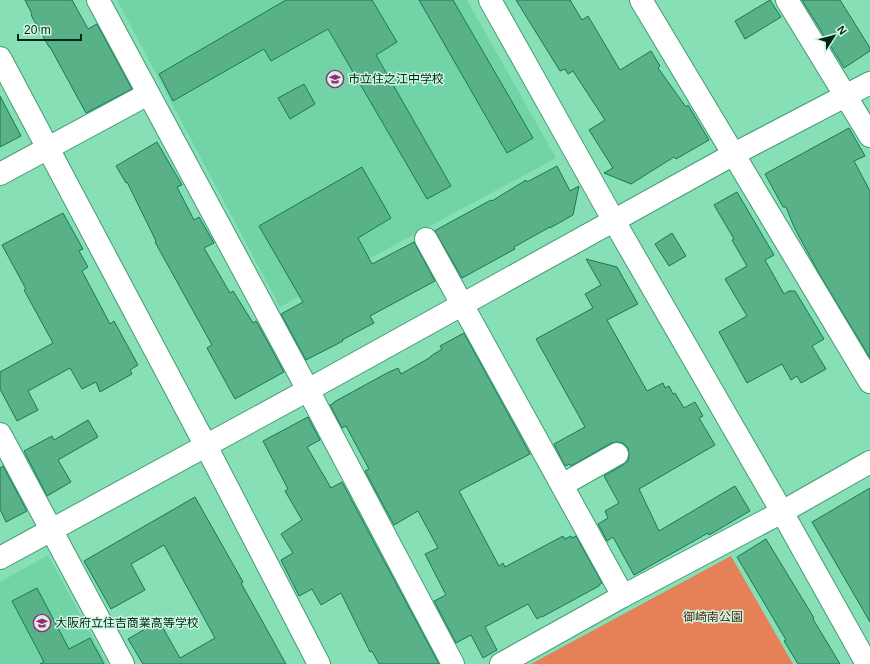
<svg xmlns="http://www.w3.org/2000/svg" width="870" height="664" viewBox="0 0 870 664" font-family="Helvetica,'Noto Sans JP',sans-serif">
  <rect width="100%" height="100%" fill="#87dfb5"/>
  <!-- built -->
  <g fill="#72d4a6">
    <path d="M117,0h350l89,158 -276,149z"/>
    <path d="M48,555l59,109h-107v-82z"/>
  </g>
  <!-- green -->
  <path fill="#e68057" d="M731,556l62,108h-262z"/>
  <!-- building -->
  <g fill="#59b188" stroke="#177954">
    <path d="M25,0h47l16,29 9,-5 35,65 -46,24 -36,-66h-1l-18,-32 1,-1z"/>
    <path d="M286,0h86l25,42 -21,13 75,131 -24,13 -99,-170 -57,32 -7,-12 -91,52 -14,-27z"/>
    <path d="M419,0h34l80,138 -26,15z"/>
    <path d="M516,0h54l12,20 6,-4 32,54 31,-19 9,15 -2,2 28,39 2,-2 21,35 -33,19 -2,-2 -43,27 -27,-11 9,-5 -24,-38 16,-10 -32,-49 -5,3 -3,-5 -5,2z"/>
    <path d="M770,0l11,17 -36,22 -10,-18z"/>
    <path d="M802,0h38l30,48v3l-26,17z"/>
    <path d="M304,84l11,20 -25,15 -12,-21z"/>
    <path d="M0,96l21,40 -21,11z"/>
    <path d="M849,128l16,28 -11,5 16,30v167l-49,-81 -27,-50 -8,-20h-3l-18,-33z"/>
    <path d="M157,142l25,43 -5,2 17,33 5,-3 15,26 -10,5 26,45 3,-2 20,32 3,-2 3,5 25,46 -49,27 -28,-51 5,-3 -57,-103 1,-1 -29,-59 -1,1 -10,-17z"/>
    <path d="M557,166l13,25 9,-5 -6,29 -23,13v-1l-36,20 1,2 -53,29 -27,-47 1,-1 55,-30 1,1 34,-21 1,2z"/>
    <path d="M362,167l29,51 -33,20 14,26 42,-22 21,39 -65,35 4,7 -32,17 1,1 -37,19 -25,-46 22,-12 -44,-76z"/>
    <path d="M737,192l37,63 -9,5 19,34 5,-3h6l29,48 -12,7 14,23 -25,14 -4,-7 -6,4 -9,-16 -35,19 -28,-51 28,-16 -22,-37 22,-13 -15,-26 2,-1 -20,-34z"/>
    <path d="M63,213l20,36 -4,2 9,16 -6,4 28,53 4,-3 24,44 -8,5 2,4 -32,18 -4,-10 -14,7 -12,-21 -42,23 10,19 -21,11 -17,-32v-17l53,-29 -29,-53 2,-1 -24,-44z"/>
    <path d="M672,233l14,23 -17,10 -14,-22z"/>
    <path d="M586,259l31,8 21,37 -31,16 40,71 16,-8 2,5 4,-2 4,8 2,-1 9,15 11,-6 8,14 -4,2 16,27 -76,44 20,42 76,-45 15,25 -41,24 -1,-2 -74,42 -21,-38 -6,4 -9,-17 10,-6 -3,-7 14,-8 -15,-27 19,-11 5,-4 1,-6 -1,-7 -5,-5 -6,-1 -6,1 -40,23 -1,-2 -5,2 -11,-22 31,-17 -49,-88 57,-31 -8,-14 16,-9z"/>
    <path d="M464,333l66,121 -71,37 40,75 4,-3 2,4 58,-31 2,3 6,-3 1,2 4,-2 26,47 -3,2v1l-57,31v-1l-5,3 -9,-15 -43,23 12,23 -14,8 -12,-23 -15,8 -22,-42 12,-6 -21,-41 13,-6 -20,-37 -24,14 -29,-54 4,-2 -23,-43 -4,2 -12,-23 4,-2v-1l53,-29 11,-5 3,6 30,-17v-1l11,-7 -2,-3z"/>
    <path d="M308,417l12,23 -13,7 24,41 11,-6 97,182h-60l-7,-13 -2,1 -29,-59 -20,12 -9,-16 -13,7 -18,-36 12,-7 -12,-19 21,-14 -17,-29 3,-2 -25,-48z"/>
    <path d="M88,420l10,17 -40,23 13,22 -24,14 -23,-45 28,-15 2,4z"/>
    <path d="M3,466l24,45 -21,11 -6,-13v-41z"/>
    <path d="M870,488v134l-58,-100z"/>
    <path d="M195,497l48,85 -2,1 45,81h-143l-15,-25 31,-18 21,37 35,-20 -51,-93 -33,19 14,26 -34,19 -27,-48z"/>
    <path d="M766,539l48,79 -1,1 27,45h-42l-14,-23 2,-1 -49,-83z"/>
    <path d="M37,588l32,61 21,-11 14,26h-64l4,-2 -32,-61z"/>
  </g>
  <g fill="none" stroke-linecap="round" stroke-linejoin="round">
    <defs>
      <g id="minor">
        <path d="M98,0l210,390"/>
        <path d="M641,0l229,382"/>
        <path d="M787,0l83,136"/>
        <path d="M0,58l206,388 113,218"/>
        <path d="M0,174l148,-80"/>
        <path d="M426,239l197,357"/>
        <path d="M0,434l123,230"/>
        <path d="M562,485l55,-31"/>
        <path d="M501,664l122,-68 159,-84 88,-50"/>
      </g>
      <g id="tertiary">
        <path d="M490,0l124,221 168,291 85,152"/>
        <path d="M308,390l145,274"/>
        <path d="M0,558l308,-168 426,-236 136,-71"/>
      </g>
    </defs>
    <!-- minor casing -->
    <use href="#minor" stroke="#429b74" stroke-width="24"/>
    <!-- tertiary casing -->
    <use href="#tertiary" stroke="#429b74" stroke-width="24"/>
    <!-- minor -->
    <use href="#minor" stroke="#fff" stroke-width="22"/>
    <!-- tertiary -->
    <use href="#tertiary" stroke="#fff" stroke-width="22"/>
  </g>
  <!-- icons -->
  <defs>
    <symbol id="school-ring" viewBox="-11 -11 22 22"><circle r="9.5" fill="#ccf6df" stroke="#9f267d" stroke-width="1.5"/><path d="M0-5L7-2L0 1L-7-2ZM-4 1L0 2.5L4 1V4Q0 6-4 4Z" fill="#9f267d"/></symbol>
  </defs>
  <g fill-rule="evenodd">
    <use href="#school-ring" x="325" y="69" width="20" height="20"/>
    <use href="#school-ring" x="32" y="613" width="20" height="20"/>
  </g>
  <g text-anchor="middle" stroke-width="3" stroke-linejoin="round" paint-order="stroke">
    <!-- poi labels -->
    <g font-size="12" fill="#002617" stroke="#ccf6df" text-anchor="start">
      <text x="348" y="83">市立住之江中学校</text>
      <text x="55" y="627">大阪府立住吉商業高等学校</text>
    </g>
    <!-- park labels -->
    <g font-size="12" fill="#4f2412" stroke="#ccf6df">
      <text x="713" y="621">御崎南公園</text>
    </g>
  </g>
  <!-- north arrow -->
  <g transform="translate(834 36) rotate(54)" stroke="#ccf6df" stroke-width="3" paint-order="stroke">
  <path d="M0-3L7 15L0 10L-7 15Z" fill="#002617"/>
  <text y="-6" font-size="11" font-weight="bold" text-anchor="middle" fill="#002617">N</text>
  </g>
  <!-- scale -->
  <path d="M18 34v6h63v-6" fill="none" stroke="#002617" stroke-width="2"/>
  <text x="24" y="34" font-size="12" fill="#002617" stroke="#ccf6df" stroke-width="3" paint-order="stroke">20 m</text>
</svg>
